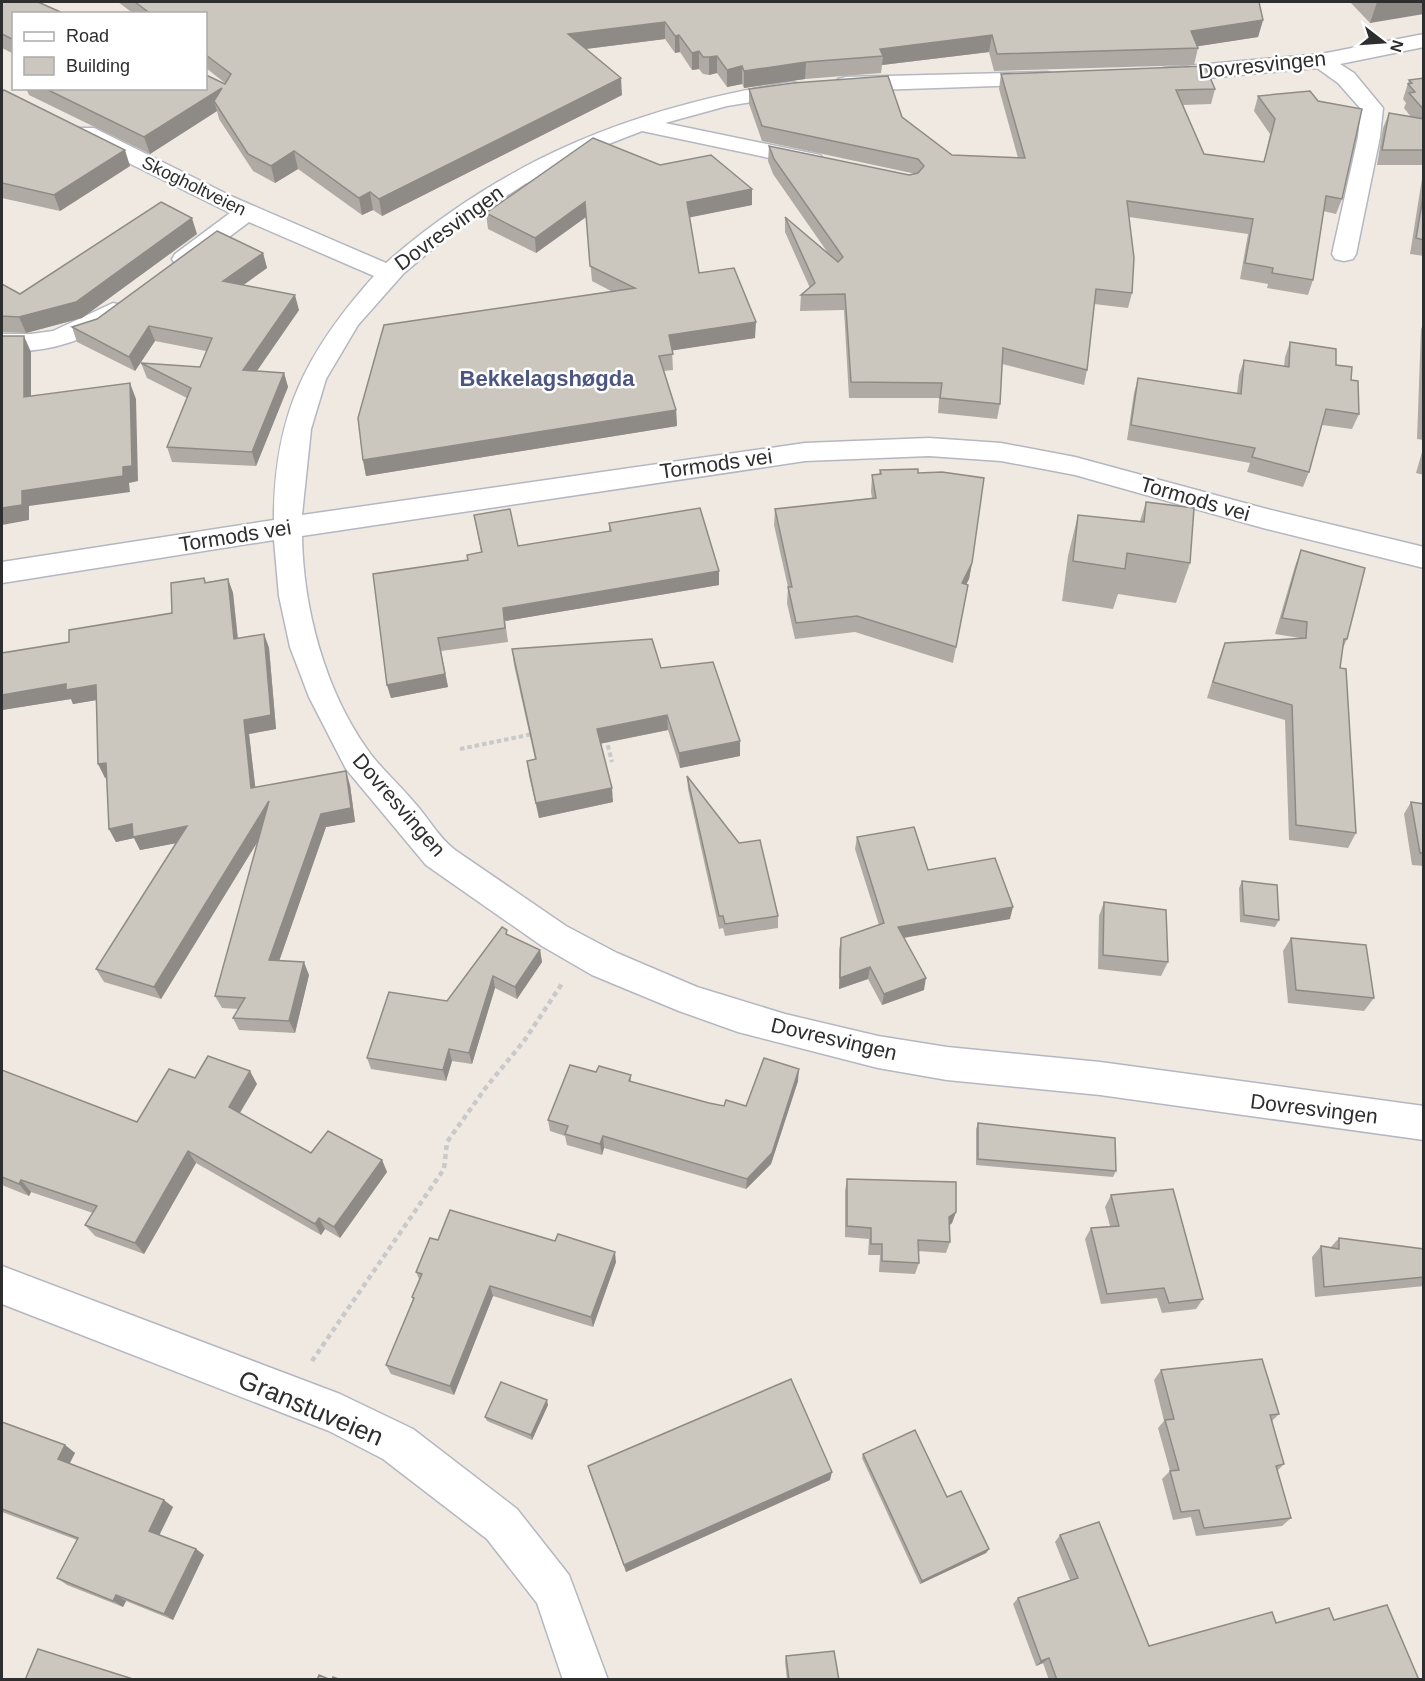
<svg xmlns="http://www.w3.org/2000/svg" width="1425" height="1681" viewBox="0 0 1425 1681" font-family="Arial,sans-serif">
  <rect width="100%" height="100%" fill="#efe9e1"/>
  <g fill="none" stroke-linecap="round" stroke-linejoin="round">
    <defs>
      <g id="minor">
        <path d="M1424,34v13l-84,17 14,9 29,35 -3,29 -24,117 -3,5 -9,2 -9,-2 -3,-5 26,-117 3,-28 -23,-26 -21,-15 -153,14 -8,-2 -3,-5 3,-5 8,-2 157,-14z"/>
        <path d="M1047,72l8,2 3,5 -3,5 -209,7 -8,-2 -3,-5 3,-5 8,-2z"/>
        <path d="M792,82l8,2 3,5 -3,5 -73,12 -62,17 155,32 4,5 -4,5 -8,2 -170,-36 -49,19 -68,34 -64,41 -57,48 -46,52 -32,54 -15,50 -9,86 503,-72 124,-5 72,5 74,14 188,51 161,39v21l-161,-40 -188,-53 -74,-14 -72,-5 -124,5 -503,75c1,72 23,154 65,213 13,19 31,34 46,52 15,16 24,35 42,49l111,76 51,27 80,34 88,27 93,22 69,11 153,15 324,44v34l-324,-45 -153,-15 -69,-12 -140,-36 -59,-21 -87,-36 -50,-29 -116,-81 -80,-96 -37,-72 -19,-50 -11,-51 -5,-56 -272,43v-21l272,-42c0,-105 32,-168 100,-244l-125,-54 -56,42 -9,3 -9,-3 -3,-5 3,-5 55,-41 -152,-75 -3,-5 3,-5h16l139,69 153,66c120,-105 250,-156 406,-181z"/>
        <path d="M113,303l9,2 4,6 -4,6c-36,23 -77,38 -120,33v-16h29l22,-3z"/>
        <path d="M2,1266l338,128 73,35 104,80 52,66 39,105h-45l-26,-77 -50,-64 -104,-80 -54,-28 -327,-127z"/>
      </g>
    </defs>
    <!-- minor casing -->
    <use href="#minor" stroke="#b4b7c1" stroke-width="3"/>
    <!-- path-far1 -->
    <g stroke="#c9c9c9" stroke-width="4" stroke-dasharray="4.5 3" stroke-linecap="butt">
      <path d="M606,738l6,24"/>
      <path d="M460,749l73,-15"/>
    </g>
    <!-- path -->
    <path stroke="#c9c9c9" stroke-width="4.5" stroke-dasharray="5 4" stroke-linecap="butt" d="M312,1361l132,-192 3,-27 40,-56 37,-45 39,-59"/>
    <!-- minor -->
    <use href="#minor" fill="#fff" fill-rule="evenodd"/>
  </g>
  <!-- wall -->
  <g fill="#afaba4">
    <path d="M2,2l12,12v40l-12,-6z"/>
    <path d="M118,2h1141l4,18 -5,17 -60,9v2l-4,17 -200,6 -5,-19 -107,13 -1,8 -76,6 -61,9 -2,-4 -15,3 -10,-14 -8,2 -6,-1 -4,-5 -7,1 -12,-18 -5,1 -10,-14 -79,10 36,46 -240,121 -9,-6 -11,5 -64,-46 -23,14 -22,-12 -34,-52 -2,-8 -67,43 -121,-59 -3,-7h180l19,-5 -19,-15v-54h-72z"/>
    <path d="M1350,2h74l-54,21z"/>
    <path d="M1001,74l214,15 -4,15 -28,1 21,49 60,8 6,-28 -16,-23 4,-15 84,103 -6,15 -13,-3 -10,69 -5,15 -41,-7 1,-4 -28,-5 8,-45 -119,-17 3,76 -4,15 -34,-4 -7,66 -3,15 -82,-21 -2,40 -3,15 -59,-6 1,-15h-90l-5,-88 -44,1 1,-16 9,-7 -25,-56v-15l43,36 -55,-79 -5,-13 1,-15 140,29 7,-1 -154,-33 -13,-37v-15l153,28 50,38 66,3 -19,-69z"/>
    <path d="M1424,78v87h-47l6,-37 6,-15 22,4 -7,-9 2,-5 -3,-4 6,-19z"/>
    <path d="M2,92l128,74 -70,45 -58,-13z"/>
    <path d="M1424,166v90l-14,-2z"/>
    <path d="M752,205l-63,12 10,56 56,65 -83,12 1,20 -9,1 12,39 1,16 -311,50 -3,-16 248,-169 -19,-10 -6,-64 -50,36 -48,-24 -2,-16z"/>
    <path d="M197,234l-115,84 -56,15 -24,-1v-48l18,10z"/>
    <path d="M263,253l4,15 -24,17 56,25 -42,61 27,2 4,14 -32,79 -84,-4 -5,-15 20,-49 -40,-20 -6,-15 59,4 6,-16 -51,-10 -20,30 -58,-29 -5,-15 25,-8z"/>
    <path d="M1424,323v117l-7,-1 4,-110z"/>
    <path d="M1290,342l46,23 15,15 8,34 -7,15 -30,-4 -13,47 -6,15 -56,-15 3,-9 -123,-23 7,-47 4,-15 99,15 2,-18 5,-15 40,6 1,-9z"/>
    <path d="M1424,445v30l-8,-2z"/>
    <path d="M880,470l38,3 54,90 -3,16 -3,5 2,1 -15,78 -98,-31 -60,7 -8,-36 1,-16 -14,-62 1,-16 97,-11 -1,-6 1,-17 7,-1z"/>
    <path d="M1146,502l44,61 -14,40 -58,-9 -5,15 -51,-8 6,-45 10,-41 62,6z"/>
    <path d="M474,515l44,31 91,-15v-8l110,48v14l-214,36 3,21 -67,9 7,36 -57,11 -4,-13 81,-125 13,-8z"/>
    <path d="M1301,550l46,89 -4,9 -3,20 16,165 -8,15 -59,-8 -4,-120 -78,-22 12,-39 6,-16 75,-4v-1l-25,-4 20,-68z"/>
    <path d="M204,578l2,4 22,-3 5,14 5,45 26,-4 5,14 7,81 -27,5 6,53 95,-2 5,37 -29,5 -47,134 30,14 -14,58 -56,-3 -6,-12 5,-9 -16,-1 -7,-12 43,-155 -97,158 -57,-17 -8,-13 80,-126 -36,7 -6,-12 -18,4 -7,-13 -2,-51h-2l-9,-78 -23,4 -2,-5 -69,11 67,-68 103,-29z"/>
    <path d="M512,649l149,19 79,88 -60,12 -12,-38 -68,14 13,58 -74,16 -10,-42 -2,-15 8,-2 -21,-94z"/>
    <path d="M687,776l91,140v12l-53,8 -2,-8 -4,1 -31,-140z"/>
    <path d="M1411,802l13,2v62l-12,-1 -8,-51z"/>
    <path d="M857,837l71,33 82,49 -106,19 20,52 -42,15 -14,-26 -29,10v-39l2,-12 38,-13 -24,-76z"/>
    <path d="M1242,881l37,39 -4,7 -35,-5 -1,-34z"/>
    <path d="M1104,902l64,60 -7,14 -63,-7 1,-53z"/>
    <path d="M508,935l32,15 2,12 -25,37 -22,-11 -23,76 -20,-3 -6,20 -75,-12 -4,-11 80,-57z"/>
    <path d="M1291,938l83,60 -10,13 -76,-8 -5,-52z"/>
    <path d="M2,1070l135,52 58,-44 62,6 -17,29 71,40 71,7 5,12 -47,66 -15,-9 -4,6 -125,-72 -52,91 -49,-18 -10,-11 8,-12 -62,-21 -2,4 -27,-11z"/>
    <path d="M596,1072l35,3v7l78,21 15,3h22l52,-25 -27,83 -25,25 -142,-41 -2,7 -35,-10 -2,-9 -15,-5 -2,-11z"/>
    <path d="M978,1123l138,48 -3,6 -137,-12v-36z"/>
    <path d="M847,1179l109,33 -4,11 -2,2v17l-4,11 -28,-2 1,12 -4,11 -36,-2 1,-17h-12l1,-16 -24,-2v-46z"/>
    <path d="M1111,1195l92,104 -7,10 -34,4 -5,-15 -56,6 -16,-65 6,-11 19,-2 -5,-19z"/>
    <path d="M1339,1238l85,11v37l-109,11 -3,-40 9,-11 9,2z"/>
    <path d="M438,1240l178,22 -23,65 -100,-31 -39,99 -63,-21 -5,-9 27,-65 -1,-3 7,-18 -3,-7z"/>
    <path d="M1161,1370l118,44 -7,7 12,43 -7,7 14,47 -9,8 -86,10 -5,-19 -18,3 -11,-41 8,-8 -12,-43 6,-7 -10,-41z"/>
    <path d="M548,1405l-16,35 -45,-19 -2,-4z"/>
    <path d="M2,1422l63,23 10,8 -6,10 104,44 -14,28 37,14 8,6 -31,65 -47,-19 -3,6 -56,-22 -10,-7 20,-38 -75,-28z"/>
    <path d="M863,1454l84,43 42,52 -3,4 -66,31 -58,-126z"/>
    <path d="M588,1466l242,14 -204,92 -36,-98z"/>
    <path d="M1060,1535l89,111 127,-23 58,-3 85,60h-370l-6,-17 -7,3 -23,-62 5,-6 52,-18 -15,-38z"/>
    <path d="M786,1656l53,24h-52l-2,-19z"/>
  </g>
  <!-- shaded-wall -->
  <g fill="#8e8b86">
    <path d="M1377,2h47v12l-54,9z"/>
    <path d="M1263,20l-5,17 -71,11 4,-17z"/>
    <path d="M665,22v17l-96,12 -1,-17z"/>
    <path d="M679,35l1,17 -5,1v-17z"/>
    <path d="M992,35l-3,17 -107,13 1,-9 -3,-7z"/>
    <path d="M699,51v18l-7,1v-17z"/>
    <path d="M717,56v17l-8,2v-18z"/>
    <path d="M806,62l-1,17 -61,9v-17z"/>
    <path d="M742,66v18l-15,3v-17z"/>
    <path d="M621,78l1,17 -240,121 -3,-17z"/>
    <path d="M222,88l-8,13 3,10 -67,43 -6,-17z"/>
    <path d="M125,150l5,16 -70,45 -6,-16z"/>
    <path d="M294,151l4,18 -23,14 -4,-17z"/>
    <path d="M752,189v16l-65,13v-16z"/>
    <path d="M370,192l3,18 -11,5 -3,-17z"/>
    <path d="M585,202l1,15 -50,36 -1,-15z"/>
    <path d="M192,218l5,16 -115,84 -56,15 -7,-16z"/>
    <path d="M263,253l4,15 -39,28 -5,-15z"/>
    <path d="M295,295l4,15 -52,75 -4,-15z"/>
    <path d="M756,322l-1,16 -86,13v-16z"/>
    <path d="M149,326l6,15 -20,30 -6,-14z"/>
    <path d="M24,336l7,16v61l-7,-16z"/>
    <path d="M284,373l4,14 -32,79 -4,-14z"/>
    <path d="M130,383l6,16 2,82 -9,2 1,9 -101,14v14l-27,5v-17l20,-17 101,-24z"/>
    <path d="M676,410l1,16 -311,50 -3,-16z"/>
    <path d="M972,563l-3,16 -10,20 3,-16z"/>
    <path d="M719,571v14l-214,36 3,21 -5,-34z"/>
    <path d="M228,579l5,14 6,60 -5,-14z"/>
    <path d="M264,634l5,14 7,81 -27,5 8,67 -6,-13 -7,-68z"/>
    <path d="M438,638l10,49 -57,11 -4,-13z"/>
    <path d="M66,684l30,1 7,14 -30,5 -2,-5 -69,11v-15z"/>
    <path d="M667,715l1,15 -70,14 -1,-15z"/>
    <path d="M740,741v15l-60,12 -1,-15z"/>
    <path d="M106,763l7,14 -8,1 -7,-14z"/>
    <path d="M346,771l4,14 5,37 -29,5 -51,146 -6,-13 52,-146z"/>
    <path d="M612,788l1,14 -74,16 -3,-15z"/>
    <path d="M269,801l5,14 -113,184 -7,-12z"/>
    <path d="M132,824l55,2 6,14 -53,10 -6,-12 -18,4 -7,-13z"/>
    <path d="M1013,907l-3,12 -114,20 2,-12z"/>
    <path d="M540,950l2,12 -25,37 -2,-12z"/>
    <path d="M304,962l5,13 -14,58 -6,-12z"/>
    <path d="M870,967l-2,12 -29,10 1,-11z"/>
    <path d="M493,976l2,12 -23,76 -3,-11z"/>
    <path d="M926,978l-2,12 -42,15 2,-11z"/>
    <path d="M449,1049l3,12 -6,20 -3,-11z"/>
    <path d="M799,1069l-1,12 -27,83 -25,25 1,-10z"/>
    <path d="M250,1071l7,13 -21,35 -7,-12z"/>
    <path d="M603,1136l1,12 -2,7 -2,-11z"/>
    <path d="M188,1151l8,12 -52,91 -9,-11z"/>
    <path d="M382,1160l5,12 -47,66 -6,-11z"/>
    <path d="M21,1180l10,12 -2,4 -10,-12z"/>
    <path d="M956,1212l-4,11 -6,5 3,-11z"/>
    <path d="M319,1218l6,11 -4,6 -6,-11z"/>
    <path d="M615,1252l1,10 -23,65 -2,-10z"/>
    <path d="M490,1286l3,10 -39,99 -4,-9z"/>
    <path d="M547,1400l1,5 -16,35 -1,-5z"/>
    <path d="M65,1445l10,8 -7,14 -10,-8z"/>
    <path d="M832,1472l-2,8 -204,92 -2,-7z"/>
    <path d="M164,1500l9,7 -15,31 -9,-7z"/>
    <path d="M196,1549l8,6 -31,65 -9,-6z"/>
    <path d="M989,1549l-3,4 -66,31 2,-3z"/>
    <path d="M116,1595l10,6 -3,6 -10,-6z"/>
    <path d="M1049,1658l-6,5 -7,3 5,-5z"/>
  </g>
  <!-- building -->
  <g fill="#cbc7bf" stroke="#8e8b86" stroke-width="1.5">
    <path d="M2,2h36l27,12h-51v26l-12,-6z"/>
    <path d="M135,2h1124l4,18 -72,11 7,17 -201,6 -5,-19 -112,14 3,7 -77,6 -62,9 -2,-5 -15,4 -10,-14 -8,1h-6l-4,-6 -7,2 -13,-18 -4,1 -10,-14 -97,12 53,44 -242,121 -9,-7 -11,6 -65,-47 -23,15 -23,-12 -34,-53 8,-13 -78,49 -100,-49h162v-13l19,9 6,-10 -25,-19v-41h-55z"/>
    <path d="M1205,66l10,23 -39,1 28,64 60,8 11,-43 -17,-23 52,-5 8,10 44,8 -20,90 -16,-3 -13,84 -41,-7 1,-5 -28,-5 8,-44 -126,-18 7,57 -2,35 -36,-4 -9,81 -84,-22 -3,56 -60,-6 2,-15 -91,-1 -6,-88 -44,1 14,-12 -30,-66 53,45 5,-5 -69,-98 -5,-13 140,29 9,-2 6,-7 -6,-7 -156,-33 -13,-37 44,-6 95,-7 14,41 50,38 73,3 -24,-84z"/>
    <path d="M1424,78v32l-15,-17 6,-1 -7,-8 4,-1 -3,-3z"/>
    <path d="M4,90l121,60 -71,45 -52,-12v-91z"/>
    <path d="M1389,113l35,6v31h-42z"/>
    <path d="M593,138l67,27 51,-10 41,34 -65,13 12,71 35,-5 22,54 -87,13 4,19 -14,2 17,54 -313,50 -5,-42 26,-93 251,-37 -45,-22 -5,-64 -50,36 -49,-25z"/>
    <path d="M1424,191v49l-8,-2z"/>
    <path d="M161,202l31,16 -116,84 -57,15 -17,-1v-32l18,10z"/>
    <path d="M217,231l46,22 -40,28 72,14 -52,75 41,3 -32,79 -85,-5 24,-59 -50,-25 59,4 12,-29 -63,-12 -20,31 -57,-30 25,-8z"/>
    <path d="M2,336h22v61l106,-14 2,83 -9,1v9l-101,15v14l-20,3z"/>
    <path d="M1290,342l46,7v16l16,2 -1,13 7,1 1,33 -33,-5 -17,63 -57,-15 3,-9 -124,-23 7,-47 103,16 3,-34 45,7z"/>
    <path d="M918,469v4l24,-1 42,6 -12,85 -10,20 6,2 -12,62 -99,-31 -61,7 -8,-36h4l-17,-78 101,-11 -4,-23 9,-1 -1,-4z"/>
    <path d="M1146,502l48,6 -4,55 -63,-10 -2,16 -52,-8 5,-46 66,7z"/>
    <path d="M700,508l19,63 -216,37 2,20 -67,10 7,36 -58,11 -14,-111 95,-14 -1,-5 15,-3 -8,-37 36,-6 8,37 93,-15 -2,-8z"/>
    <path d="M1301,550l64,18 -18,71h-3l-4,29 6,1 10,164 -60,-8 -4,-120 -79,-23 12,-39 81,-5 1,-16 -25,-4z"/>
    <path d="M204,578l1,5 23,-4 6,60 30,-5 7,81 -27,5 7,68 95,-17 5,37 -30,6 -52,146 35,2 -15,59 -56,-3 12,-20 -30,-2 54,-195 -115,186 -58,-18 91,-143 -54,11 -1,-13 -23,5 -3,-66 -8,1 -2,-79 -30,5v-6l-64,11v-42l67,-11v-12l103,-17 -1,-30z"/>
    <path d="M652,639l9,29 52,-6 27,79 -61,12 -12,-38 -70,14 15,59 -76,15 -9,-42 9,-2 -24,-110z"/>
    <path d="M687,776l52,67 21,-3 18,76 -53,8 -2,-8h-4z"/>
    <path d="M1411,802l13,2v49h-4z"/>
    <path d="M914,827l14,43 67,-12 18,49 -115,20 28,51 -42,16 -14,-27 -30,11 1,-40 43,-15 -27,-86z"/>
    <path d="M1242,881l35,4 2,35 -35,-5z"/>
    <path d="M1104,902l62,8 2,52 -65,-7z"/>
    <path d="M502,927l5,3 -1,4 34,16 -25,37 -22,-11 -24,77 -20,-4 -6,21 -76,-12 22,-66 58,9z"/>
    <path d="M1291,938l75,7 8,53 -78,-8z"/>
    <path d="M208,1056l42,15 -21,36 82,46 17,-22 54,29 -48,67 -15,-9 -4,6 -127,-73 -53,92 -50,-18 12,-19 -76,-26 -2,4 -17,-7v-107l135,52 32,-53 26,9z"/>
    <path d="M764,1058l35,11 -27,84 -25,26 -144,-43 -3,8 -35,-10 3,-8 -20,-6 22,-55 26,7 3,-6 32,9 -2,6 80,22 15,3 2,-6 20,6z"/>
    <path d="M978,1123l137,15 1,33 -138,-12z"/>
    <path d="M847,1179l109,3v30l-7,5 1,25 -32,-2 1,23 -37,-2v-17h-11v-16l-24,-2z"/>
    <path d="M1173,1189l30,110 -34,4 -5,-15 -57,6 -16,-66 28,-2 -8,-31z"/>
    <path d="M450,1210l105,31 3,-7 57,18 -24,65 -101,-31 -40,100 -64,-21 28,-67 -2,-1 10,-23 -6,-2 14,-34 8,2z"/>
    <path d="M1339,1238l85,11v28l-100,10 -3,-41 18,3z"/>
    <path d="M1262,1359l17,55 -9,1 14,49 -8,2 15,52 -87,10 -5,-18 -18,2 -11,-41 9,-1 -14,-50 9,-1 -13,-49z"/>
    <path d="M791,1379l41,93 -208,93 -36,-99z"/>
    <path d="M501,1382l46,18 -16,35 -46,-18z"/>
    <path d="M2,1422l63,23 -7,14 106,41 -15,31 47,18 -32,65 -48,-19 -3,6 -56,-23 21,-40 -76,-29z"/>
    <path d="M915,1430l32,67 14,-6 28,58 -67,32 -59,-127z"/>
    <path d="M1099,1522l50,124 123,-34 4,11 53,-15 5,12 53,-15 32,75h-362l-8,-22 -8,3 -23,-63 60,-20 -18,-43z"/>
    <path d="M38,1649l98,31h-111z"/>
    <path d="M834,1651l5,29h-50l-3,-24z"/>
    <path d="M319,1675l12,5h-14z"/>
    <path d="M333,1677l8,3h-9z"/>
  </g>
  <g text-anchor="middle" stroke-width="5" stroke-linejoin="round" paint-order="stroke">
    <!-- far-street labels -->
    <g font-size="18" fill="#2e2e2e" stroke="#fff">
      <text transform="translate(194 186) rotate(26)" y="6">Skogholtveien</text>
    </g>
    <!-- street labels -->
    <g font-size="21" fill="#2e2e2e" stroke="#fff">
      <text transform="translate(1262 65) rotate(-6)" y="7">Dovresvingen</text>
      <text transform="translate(449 228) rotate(-36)" y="7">Dovresvingen</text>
      <text transform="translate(716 464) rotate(-8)" y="7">Tormods vei</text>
      <text transform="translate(1195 499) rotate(16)" y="7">Tormods vei</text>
      <text transform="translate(235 536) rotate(-9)" y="7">Tormods vei</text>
      <text transform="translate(399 805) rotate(49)" y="7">Dovresvingen</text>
      <text transform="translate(834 1039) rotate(13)" y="7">Dovresvingen</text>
      <text transform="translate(1314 1109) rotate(7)" y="7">Dovresvingen</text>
    </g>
    <!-- far-district labels -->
    <g font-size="22" font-weight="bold" fill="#4d5680" stroke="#fff">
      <text x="547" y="386">Bekkelagshøgda</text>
    </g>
    <!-- near-street labels -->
    <g font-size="26" fill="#2e2e2e" stroke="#fff">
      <text transform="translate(311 1408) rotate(23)" y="9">Granstuveien</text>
    </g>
  </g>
  <!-- border -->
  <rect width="1425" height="1681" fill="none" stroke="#2e2e2e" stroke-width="6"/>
  <!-- legend -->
  <rect x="12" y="12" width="195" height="78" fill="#ffffff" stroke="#ababab" stroke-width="1.5"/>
  <rect x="24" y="32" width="30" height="9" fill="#ffffff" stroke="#ababab" stroke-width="1.5"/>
  <text x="66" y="42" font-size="18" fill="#2e2e2e">Road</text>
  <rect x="24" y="57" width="30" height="18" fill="#cbc7bf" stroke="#ababab" stroke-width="1.5"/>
  <text x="66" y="72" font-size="18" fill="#2e2e2e">Building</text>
  <!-- north arrow -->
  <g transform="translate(1383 42) rotate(107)" stroke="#ffffff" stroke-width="4.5" paint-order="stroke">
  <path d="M0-4.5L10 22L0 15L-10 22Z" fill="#2e2e2e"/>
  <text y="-9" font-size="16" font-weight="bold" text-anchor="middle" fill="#2e2e2e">N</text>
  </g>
</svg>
